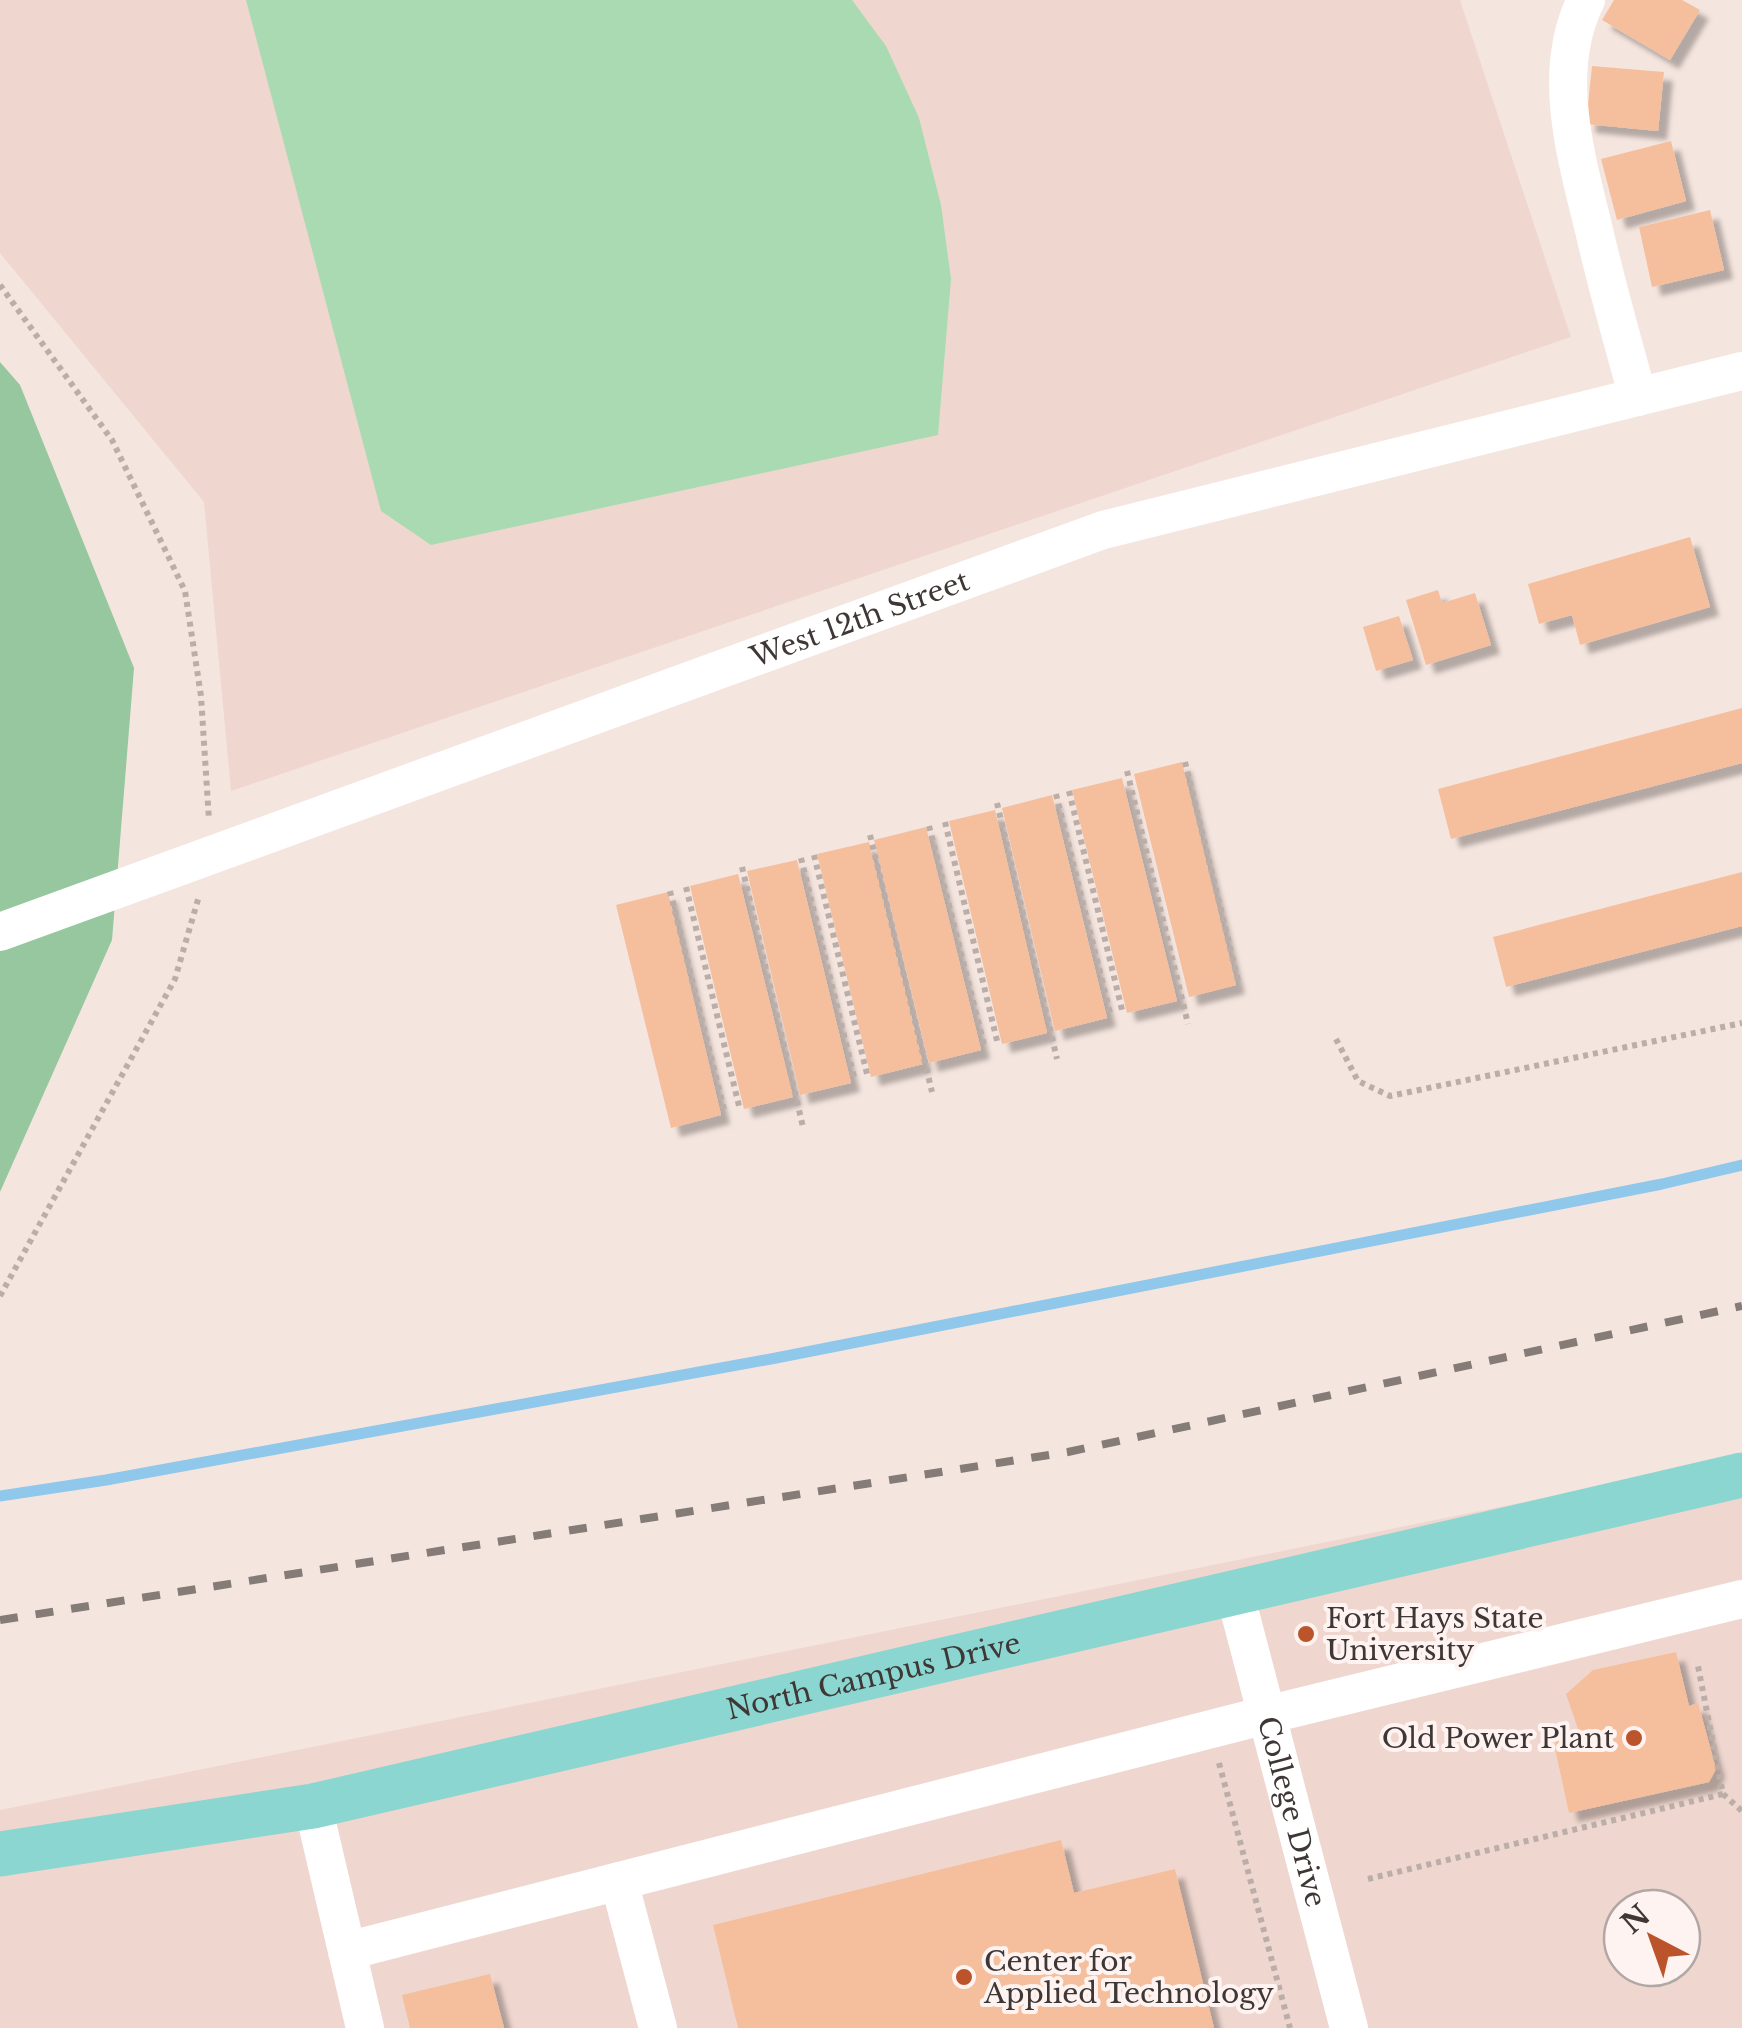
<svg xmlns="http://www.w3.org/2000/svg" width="1742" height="2028" viewBox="0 0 1742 2028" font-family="'Libre Baskerville',serif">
  <defs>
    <filter id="shadow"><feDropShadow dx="9" dy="9" stdDeviation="2.5" flood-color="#0004"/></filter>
  </defs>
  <rect width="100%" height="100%" fill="#f5e5df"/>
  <!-- built -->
  <g fill="#efd7cf" fill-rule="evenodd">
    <path d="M0,0h1460l111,337 -1340,454 -27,-289 -204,-249z"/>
    <path d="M1742,1458v570h-1742v-218zM1622,1908h60v60h-60z"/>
  </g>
  <!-- green -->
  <path fill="#a9dab2" d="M246,0h606l34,46 33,72 22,87 10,74 -13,156 -507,110 -50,-34z"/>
  <!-- forest -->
  <path fill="#96c79f" d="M0,362l20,23 114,283 -22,272 -112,252z"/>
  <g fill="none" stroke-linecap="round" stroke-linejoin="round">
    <!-- stream -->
    <path stroke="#8fc8eb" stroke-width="11" d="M0,1496l106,-16 670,-122 886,-174 80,-19"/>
  </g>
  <!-- building -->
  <g fill="#f5bf9e" filter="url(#shadow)">
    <path d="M1614,0h68l18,10 -30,50 -68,-40z"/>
    <path d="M1592,66l72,6 -6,59 -72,-7z"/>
    <path d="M1671,141l15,60 -69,19 -16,-61z"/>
    <path d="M1710,210l14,60 -72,17 -13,-60z"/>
    <path d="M1690,537l20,70 -130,38 -8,-30 -33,9 -11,-40z"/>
    <path d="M1438,590l4,13 33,-10 16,52 -65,20 -20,-65z"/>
    <path d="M1399,616l14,44 -37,11 -13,-44z"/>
    <path d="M1742,708v55l-291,76 -13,-50z"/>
    <path d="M1182,762l54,223 -47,12 -55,-223z"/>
    <path d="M1122,778l55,223 -50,12 -55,-223z"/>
    <path d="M1052,795l55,223 -52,13 -53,-223z"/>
    <path d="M995,810l52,223 -45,11 -53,-223z"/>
    <path d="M926,827l55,223 -52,13 -55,-223z"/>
    <path d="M869,842l54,222 -52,13 -54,-223z"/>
    <path d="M797,860l54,223 -51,12 -53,-224z"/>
    <path d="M1742,872v54l-236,61 -13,-50z"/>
    <path d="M738,874l55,223 -49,12 -54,-223z"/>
    <path d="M668,892l53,223 -50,13 -55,-223z"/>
    <path d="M1676,1652l13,54 9,-3 18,66 -7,13 -140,31 -15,-69 12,-12 12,-3 -12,-35 27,-24z"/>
    <path d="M1061,1840l13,53 101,-24 39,159h-476l-25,-103z"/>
    <path d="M490,1974l14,54h-94l-8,-33z"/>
  </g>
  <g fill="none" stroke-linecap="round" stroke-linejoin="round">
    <!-- path -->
    <g stroke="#bbaea9" stroke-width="6" stroke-dasharray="5 5" stroke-linecap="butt">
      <path d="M0,285l112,155 73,151 16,105 8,124"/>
      <path d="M1185,762l54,223"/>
      <path d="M1127,771l61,253"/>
      <path d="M1069,791l54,223"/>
      <path d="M1056,794l55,223"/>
      <path d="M997,803l60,256"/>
      <path d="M945,822l53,223"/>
      <path d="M929,826l56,223"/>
      <path d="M870,835l62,257"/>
      <path d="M814,855l54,223"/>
      <path d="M801,858l54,223"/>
      <path d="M742,867l61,260"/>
      <path d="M686,887l54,223"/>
      <path d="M670,891l55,223"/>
      <path d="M1336,1039l22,42 32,15 352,-73"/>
      <path d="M0,1296l175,-317 24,-83"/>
      <path d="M1219,1763l71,265"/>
      <path d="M1723,1794l19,17"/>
      <path d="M1368,1879l355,-85 -25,-128"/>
    </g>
    <!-- minor -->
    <g stroke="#fff" stroke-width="38">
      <path d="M1586,0c-35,70 -11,153 7,226 13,57 29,114 45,171"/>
      <path id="s1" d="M0,932l1103,-402 639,-159"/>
      <path id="s2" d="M1235,1594l114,434"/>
      <path d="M313,1806l52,222"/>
      <path d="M619,1881l39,147"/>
      <path d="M347,1951l919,-236 476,-116"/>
    </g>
    <!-- major -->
    <path stroke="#8cd6d1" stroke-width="45" id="s3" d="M0,1854l313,-48 1429,-331"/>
    <!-- rail -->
    <path stroke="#857b77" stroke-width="8" stroke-dasharray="18 18" stroke-linecap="butt" d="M0,1620l1068,-168 674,-146"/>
  </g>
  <!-- markers -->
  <g fill="#bb542a" stroke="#fef3f0" stroke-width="4">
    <circle cx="1306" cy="1634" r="10"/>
    <circle cx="1634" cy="1738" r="10"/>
    <circle cx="964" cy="1977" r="10"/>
  </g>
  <g text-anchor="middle" stroke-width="8" stroke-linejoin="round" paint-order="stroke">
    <!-- street labels -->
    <g font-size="28" fill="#3e3735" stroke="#fef3f0">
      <text dy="10" stroke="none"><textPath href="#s1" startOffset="915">West 12th Street</textPath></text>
      <text dy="10" stroke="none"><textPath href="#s3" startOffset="892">North Campus Drive</textPath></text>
      <text dy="10" stroke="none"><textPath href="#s2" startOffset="225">College Drive</textPath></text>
    </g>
    <!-- poi labels -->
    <g font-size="28" fill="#3e3735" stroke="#fef3f0" text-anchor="start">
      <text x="1326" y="1628">Fort Hays State<tspan x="1326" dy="32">University</tspan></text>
      <text x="1614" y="1748" text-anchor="end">Old Power Plant</text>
      <text x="984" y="1971">Center for<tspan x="984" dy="32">Applied Technology</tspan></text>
    </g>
  </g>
  <!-- north arrow -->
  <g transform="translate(1652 1938) rotate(319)"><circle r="48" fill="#fef3f0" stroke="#b1a8a5" stroke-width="2.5"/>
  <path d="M0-8L18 38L0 25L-18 38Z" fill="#bb542a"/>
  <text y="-15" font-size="28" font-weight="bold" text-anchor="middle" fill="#3e3735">N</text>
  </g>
</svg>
